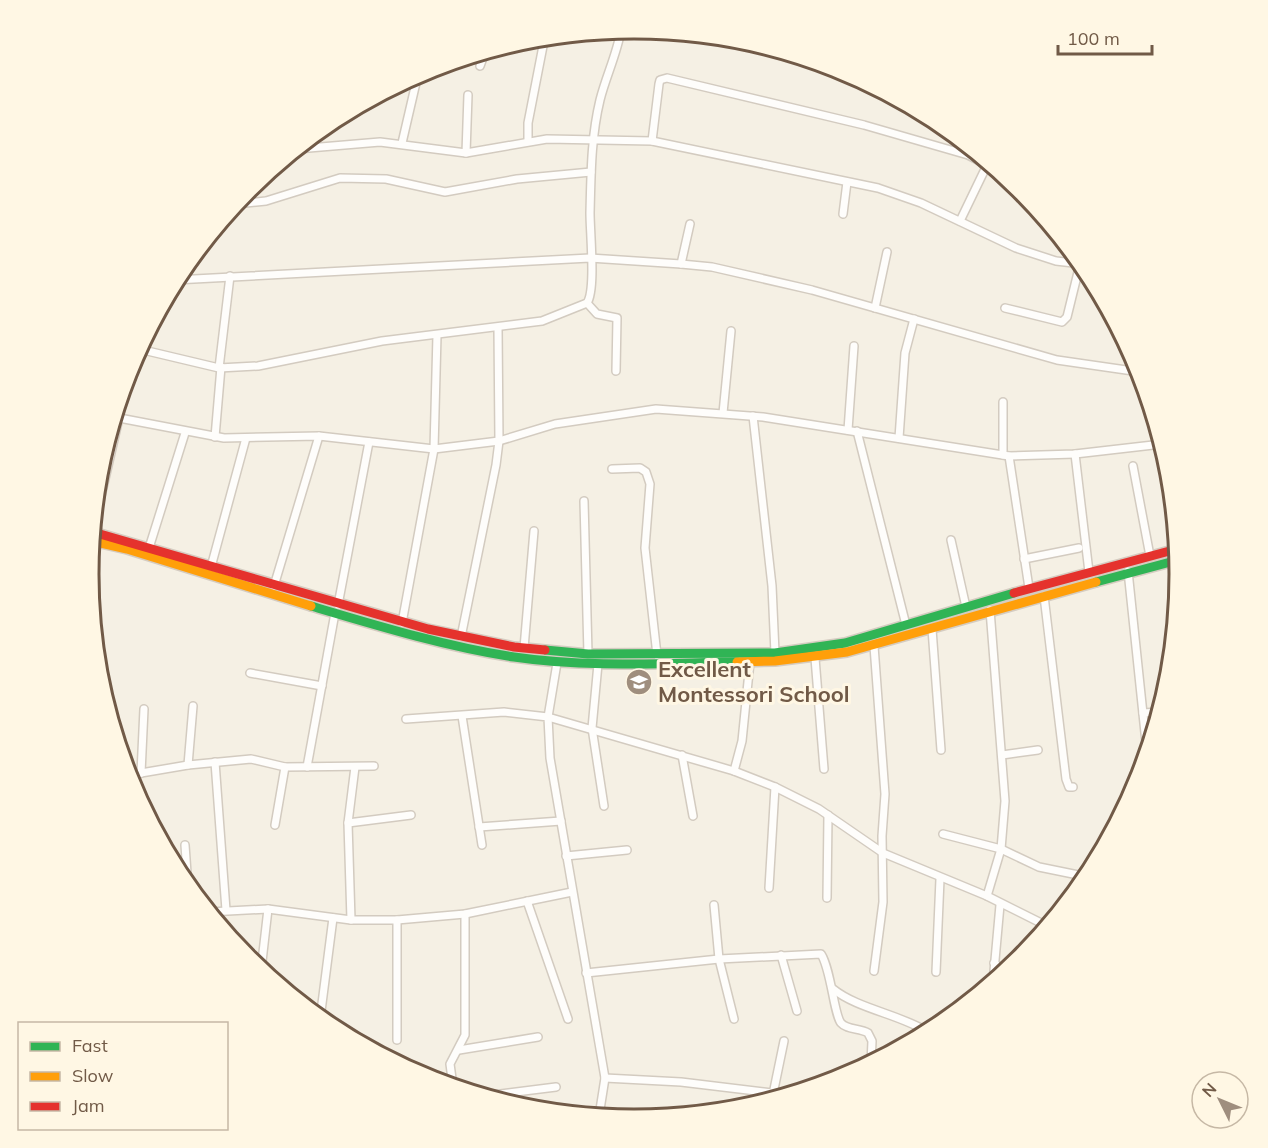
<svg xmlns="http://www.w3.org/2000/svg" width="1268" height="1148" viewBox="0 0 1268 1148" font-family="Mulish,sans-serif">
  <rect width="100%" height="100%" fill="#f5f0e4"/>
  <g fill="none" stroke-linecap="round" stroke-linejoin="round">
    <defs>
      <g id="street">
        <path d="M480,66l5,-14"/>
        <path d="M528,141v-18l15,-77"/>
        <path d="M652,141l7,-57 1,-4 7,-2 197,47 104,30 31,16"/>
        <path d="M402,143l16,-69"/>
        <path d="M297,149l83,-7 86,11 81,-14 105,2 226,47 43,15 95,45 40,13 26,3"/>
        <path d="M466,153l2,-58"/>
        <path d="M236,204l30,-3 74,-23 46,1 59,13 72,-13 74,-7"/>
        <path d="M843,214l4,-32"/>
        <path d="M960,221l27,-56"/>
        <path d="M681,264l9,-40"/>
        <path d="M175,280l415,-22 91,6 31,3 100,23 245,70 83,12"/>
        <path d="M587,303l10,11 20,4 -1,53"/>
        <path d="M875,308l12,-56"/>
        <path d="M1005,308l57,14 5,-5 13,-53"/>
        <path d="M139,349l80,19 39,-2 124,-25 160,-20 45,-18c9,-13 3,-70 3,-90 1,-38 1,-76 10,-113 6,-24 17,-46 21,-70"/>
        <path d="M219,368l11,-92"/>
        <path d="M723,413l8,-82"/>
        <path d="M753,416l19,170 3,67"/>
        <path d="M114,417l110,21 95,-2 115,13 65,-8 56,-17 101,-15 107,8 246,39 66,-2 87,-10"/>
        <path d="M848,430l6,-84"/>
        <path d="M857,431l49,194"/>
        <path d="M215,437l6,-70"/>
        <path d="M899,438l6,-85 9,-34"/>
        <path d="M1075,454l14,118"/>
        <path d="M1003,455v-53"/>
        <path d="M1009,456l20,132"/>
        <path d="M1133,466l17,90"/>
        <path d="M612,469l28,-1 6,4 4,12 -5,64 12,107"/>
        <path d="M584,501l4,153"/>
        <path d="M93,531l26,-113"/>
        <path d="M951,540l15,67"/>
        <path d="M149,548l36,-115"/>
        <path d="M1024,559l55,-11"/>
        <path d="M211,567l35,-129"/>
        <path d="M1128,571l19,181"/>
        <path d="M274,586l45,-150"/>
        <path d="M1044,596l22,183 3,8h4"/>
        <path d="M338,605l31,-163"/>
        <path d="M402,623l32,-174 3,-114"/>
        <path d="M932,629l9,121"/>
        <path d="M461,637l35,-172 3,-24 -1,-113"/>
        <path d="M874,646l11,148 -3,42 1,66 -9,69"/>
        <path d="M524,648l10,-117"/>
        <path d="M815,658l9,111"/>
        <path d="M557,663l-9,54 186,54 41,16 44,22 64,44 104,43 60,30"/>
        <path d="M598,664l-6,64 12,78"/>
        <path d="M250,673l72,13"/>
        <path d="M1143,713l16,-1"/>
        <path d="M462,716l20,129"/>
        <path d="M406,719l98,-7 44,5 2,41 55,320 -6,38"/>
        <path d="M682,755l11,61"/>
        <path d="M1002,755l36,-5"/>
        <path d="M215,762l11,148"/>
        <path d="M188,765l5,-59"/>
        <path d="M307,767l28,-154"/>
        <path d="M734,771l8,-30 8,-79"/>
        <path d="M141,773l3,-64"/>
        <path d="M129,779l12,-6 47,-8 63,-6 34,8 89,-1"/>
        <path d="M348,823l63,-8"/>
        <path d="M275,825l10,-58"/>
        <path d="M479,827l82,-6"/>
        <path d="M943,834l58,15 38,18 49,10"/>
        <path d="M185,845l3,42"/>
        <path d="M566,856l61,-6"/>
        <path d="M769,888l6,-101"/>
        <path d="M987,896l14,-47 4,-48 -15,-191"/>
        <path d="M827,898l1,-83"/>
        <path d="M527,901l41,118"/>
        <path d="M714,905l5,54 15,60"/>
        <path d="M209,912l59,-3 83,11h46l68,-6 107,-22"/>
        <path d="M351,920l-3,-97 7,-56"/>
        <path d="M397,920v120"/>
        <path d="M781,955l16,56"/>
        <path d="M994,963l11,9"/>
        <path d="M261,970l7,-61"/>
        <path d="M936,972l4,-93"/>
        <path d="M586,973l133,-14 102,-5c10,15 13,61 20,69 6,7 19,5 27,10l4,8 -1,22"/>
        <path d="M993,982l7,-77"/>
        <path d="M833,989c25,20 66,25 95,43"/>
        <path d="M320,1019l13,-101"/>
        <path d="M459,1050l79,-13"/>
        <path d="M605,1078l76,4 91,11h22"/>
        <path d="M453,1086l-3,-22 15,-29v-121"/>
        <path d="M485,1096l71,-9"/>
        <path d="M772,1099l12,-58"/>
        <path d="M600,1113l58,2"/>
      </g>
      <g id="fast">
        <path d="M1096,582l82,-22"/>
        <path d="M311,606c64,19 136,41 203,51 74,11 149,6 223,5"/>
        <path d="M545,650l43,4 187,-1 70,-10 169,-50"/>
      </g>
      <g id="slow">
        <path d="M92,541l35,8 184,57"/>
        <path d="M737,662l38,-1 72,-9 249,-70"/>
      </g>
      <g id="jam">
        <path d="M93,532l335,97 86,18 31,3"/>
        <path d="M1014,593l163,-44"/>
      </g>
    </defs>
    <!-- street casing -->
    <use href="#street" stroke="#d3cbc0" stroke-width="10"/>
    <!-- fast casing -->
    <use href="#fast" stroke="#d5ccc1" stroke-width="12"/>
    <!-- slow casing -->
    <use href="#slow" stroke="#d5ccc1" stroke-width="12"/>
    <!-- jam casing -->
    <use href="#jam" stroke="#d5ccc1" stroke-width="12"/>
    <!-- street -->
    <use href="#street" stroke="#fefdfb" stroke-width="7"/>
    <!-- fast -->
    <use href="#fast" stroke="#30b455" stroke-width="9"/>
    <!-- slow -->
    <use href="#slow" stroke="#ff9f0a" stroke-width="9"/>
    <!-- jam -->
    <use href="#jam" stroke="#e5322d" stroke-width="9"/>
  </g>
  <!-- icons -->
  <defs>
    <symbol id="school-disc" viewBox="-11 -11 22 22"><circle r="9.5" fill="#9f8e7e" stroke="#fff7e4"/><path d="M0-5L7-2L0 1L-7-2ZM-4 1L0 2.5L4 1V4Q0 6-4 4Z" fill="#fff"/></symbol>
  </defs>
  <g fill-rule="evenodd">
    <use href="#school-disc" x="624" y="667" width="30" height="30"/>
  </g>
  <g text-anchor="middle" stroke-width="6" stroke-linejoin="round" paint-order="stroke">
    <!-- poi labels -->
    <g font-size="22" font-weight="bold" fill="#715a47" stroke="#fff7e4" text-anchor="start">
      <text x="658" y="677">Excellent<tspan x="658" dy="25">Montessori School</tspan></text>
    </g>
  </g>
  <!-- crop -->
  <path d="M0 0H1268V1148H0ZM99 574a535 535 0 1 1 1070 0a535 535 0 1 1-1070 0Z" fill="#fff7e4" fill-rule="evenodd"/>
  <path fill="none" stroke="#715a47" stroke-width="3" d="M99 574a535 535 0 1 1 1070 0a535 535 0 1 1-1070 0Z"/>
  <!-- legend -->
  <rect x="18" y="1022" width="210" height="108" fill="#fff7e4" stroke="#c6b8a5" stroke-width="1.5"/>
  <rect x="30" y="1042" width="30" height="9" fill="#30b455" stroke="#c6b8a5" stroke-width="1.5"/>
  <text x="72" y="1052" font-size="18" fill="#715a47">Fast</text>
  <rect x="30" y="1072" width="30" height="9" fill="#ff9f0a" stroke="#c6b8a5" stroke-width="1.5"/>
  <text x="72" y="1082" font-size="18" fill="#715a47">Slow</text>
  <rect x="30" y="1102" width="30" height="9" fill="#e5322d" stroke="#c6b8a5" stroke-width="1.5"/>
  <text x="72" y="1112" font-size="18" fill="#715a47">Jam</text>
  <!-- north arrow -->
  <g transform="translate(1220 1100) rotate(313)"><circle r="28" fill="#fff7e4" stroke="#c6b8a5" stroke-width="1.5"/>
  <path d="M0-4.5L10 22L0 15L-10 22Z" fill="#9f8e7e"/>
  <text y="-9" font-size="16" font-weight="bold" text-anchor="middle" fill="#715a47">N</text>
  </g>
  <!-- scale -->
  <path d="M1058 45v9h94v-9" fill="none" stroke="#715a47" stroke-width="3"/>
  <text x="1067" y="45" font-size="18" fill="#715a47" stroke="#fff7e4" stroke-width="4.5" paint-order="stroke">100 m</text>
</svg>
